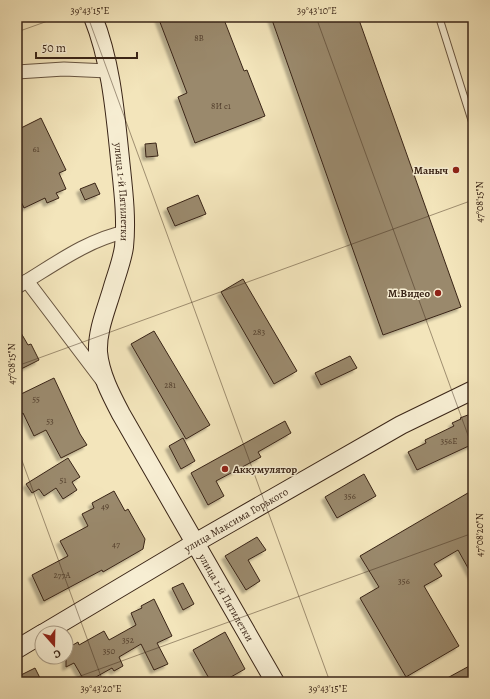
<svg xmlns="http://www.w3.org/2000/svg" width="490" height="699" viewBox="0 0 490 699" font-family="Alegreya,serif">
  <defs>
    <filter id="shadow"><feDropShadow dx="-3.5" dy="3.5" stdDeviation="1" flood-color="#0004"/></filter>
  </defs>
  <rect width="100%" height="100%" fill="#f3e5bb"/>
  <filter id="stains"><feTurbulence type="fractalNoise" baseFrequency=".005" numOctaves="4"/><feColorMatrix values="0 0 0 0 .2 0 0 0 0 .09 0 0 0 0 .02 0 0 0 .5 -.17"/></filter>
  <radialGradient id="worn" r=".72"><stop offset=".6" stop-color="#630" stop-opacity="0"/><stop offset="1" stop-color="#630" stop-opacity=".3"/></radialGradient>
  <!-- building -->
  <g fill="#9a896c" stroke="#3a2517" filter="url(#shadow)">
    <path d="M158,17h65l21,54 3,-1 18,46 -70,27 -17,-46 9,-4z"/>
    <path d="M271,17h87l103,290 -78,28z"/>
    <path d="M41,118l25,52 -7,3 7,16 -10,4 3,5 -12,5 -2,-5 -21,10 -7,-15v-16l4,-2 -4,-8v-37z"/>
    <path d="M156,143l2,13 -12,1 -1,-13z"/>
    <path d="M95,183l5,11 -15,6 -5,-11z"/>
    <path d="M198,195l8,19 -31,12 -8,-18z"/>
    <path d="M243,279l54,92 -23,13 -53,-92z"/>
    <path d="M17,326l11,19 3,-1 8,16 -22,11z"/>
    <path d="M154,331l56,94 -24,14 -55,-95z"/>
    <path d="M350,356l7,12 -36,17 -6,-12z"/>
    <path d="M54,378l26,56 7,11 -26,13 -15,-28 -12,6 -11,-23 -6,3v-20z"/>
    <path d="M473,413v31l-56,26 -9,-18 18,-9 -1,-3 29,-14 -2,-3 9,-4 -1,-1z"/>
    <path d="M285,421l6,12 -33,19 3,5 -45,24 8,15 -16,9 -17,-32z"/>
    <path d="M183,438l12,23 -14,8 -12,-23z"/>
    <path d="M68,458l12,19 -8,5 5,8 -14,9 -7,-11 -12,8 -5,-7 -7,4 -6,-9z"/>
    <path d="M364,474l12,22 -39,22 -12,-21z"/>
    <path d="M473,490v87l-15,-27 -24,14 8,12 -18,10 35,60 -53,31 -46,-79 19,-11 -19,-31z"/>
    <path d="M114,491l11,20 3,-2 17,30 -2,10 -40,23 -1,-2 -58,31 -12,-26 36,-19 -8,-15 28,-15 -6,-12 12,-6 -2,-5z"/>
    <path d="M257,537l9,13 -18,10 12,21 -14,9 -21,-34z"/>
    <path d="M183,583l11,21 -11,6 -11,-22z"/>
    <path d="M154,599l18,37 -15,7 11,21 -14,6 -13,-26 -22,13 4,9 -9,5 -2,-3 -25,14h-2l-11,-19 -8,4v-18l12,-7 1,3 25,-14 5,9 27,-15 -5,-12 11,-5 -1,-2z"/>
    <path d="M225,632l20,37 -23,13h-11l-18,-32z"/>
    <path d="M473,664v18h-33z"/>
    <path d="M35,668l7,14h-25v-5z"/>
  </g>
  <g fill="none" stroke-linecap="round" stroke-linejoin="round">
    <defs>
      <path id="lane" d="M439,17l34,108"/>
      <g id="street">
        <path d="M17,72l47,-3 44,2"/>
        <path d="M27,281l75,99"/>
        <path d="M17,287c34,-20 69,-47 108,-55"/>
      </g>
      <g id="secondary">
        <path id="s1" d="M93,17c18,45 22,94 27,142 3,29 7,59 4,88 -2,14 -8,29 -12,43 -6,20 -15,41 -14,62 2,22 13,43 23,62l154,268"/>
        <path id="s2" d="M44,633l151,-90 206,-118 72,-35"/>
        <path d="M17,649l25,-15"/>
      </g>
    </defs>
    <!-- lane casing -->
    <use href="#lane" stroke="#685540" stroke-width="8"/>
    <!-- street casing -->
    <use href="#street" stroke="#685540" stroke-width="15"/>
    <!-- secondary casing -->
    <use href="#secondary" stroke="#3a2517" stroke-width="20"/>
    <!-- lane -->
    <use href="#lane" stroke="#f7eed3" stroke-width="6"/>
    <!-- street -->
    <use href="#street" stroke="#f7eed3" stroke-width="13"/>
    <!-- secondary -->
    <use href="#secondary" stroke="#f7eed3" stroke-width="18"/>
  </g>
  <!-- ticks -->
  <path fill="none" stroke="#3a2517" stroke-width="1" stroke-opacity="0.45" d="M88,17l242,665M316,17l157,432M17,32l42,-15M17,366l456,-166M17,447l86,235M64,682l409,-149"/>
  <!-- markers -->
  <g fill="#8f2418" stroke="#f7eed3" stroke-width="1.5">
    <circle cx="456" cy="170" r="4"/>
    <circle cx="438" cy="293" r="4"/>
    <circle cx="225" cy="469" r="4"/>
  </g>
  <g text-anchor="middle" stroke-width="3" stroke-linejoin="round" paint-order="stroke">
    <!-- number labels -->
    <g font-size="9" fill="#523e2c">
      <text x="199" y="41">8В</text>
      <text x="221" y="109">8И с1</text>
      <text x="36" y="152">61</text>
      <text x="259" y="335">283</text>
      <text x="170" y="388">281</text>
      <text x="36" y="402">55</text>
      <text x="50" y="424">53</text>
      <text x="449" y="444">356Е</text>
      <text x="63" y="483">51</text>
      <text x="350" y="499">356</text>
      <text x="105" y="509">49</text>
      <text x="116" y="547">47</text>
      <text x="62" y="578">277А</text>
      <text x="404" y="584">356</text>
      <text x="128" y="643">352</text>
      <text x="109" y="654">350</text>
    </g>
    <!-- poi labels -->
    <g font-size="11" font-weight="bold" fill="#3a2517" stroke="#f7eed3" text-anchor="end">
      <text x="448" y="174">Маныч</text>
      <text x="430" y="297">М.Видео</text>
      <text x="233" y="473" text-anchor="start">Аккумулятор</text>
    </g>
    <!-- street labels -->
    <g font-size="11" fill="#3a2517" stroke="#f7eed3">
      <text dy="4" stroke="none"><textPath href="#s1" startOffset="178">улица 1-й Пятилетки</textPath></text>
      <text dy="4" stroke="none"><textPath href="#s2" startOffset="223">улица Максима Горького</textPath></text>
      <text dy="4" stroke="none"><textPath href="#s1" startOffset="620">улица 1-й Пятилетки</textPath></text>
    </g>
  </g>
  <!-- margin -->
  <rect width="490" height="699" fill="none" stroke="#f3e5bb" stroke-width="44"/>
  <!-- north arrow -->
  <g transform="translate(54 645) rotate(160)"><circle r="19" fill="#f7eed3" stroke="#ab9e88"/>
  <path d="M0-3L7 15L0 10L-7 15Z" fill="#8f2418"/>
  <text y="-6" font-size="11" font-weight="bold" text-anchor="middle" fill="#3a2517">С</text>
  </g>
  <!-- scale -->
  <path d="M36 52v6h101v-6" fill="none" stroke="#3a2517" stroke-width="2"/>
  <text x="42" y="52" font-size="12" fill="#3a2517" stroke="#f7eed3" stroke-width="3" paint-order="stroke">50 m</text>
  <rect x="22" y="22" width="446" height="655" fill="none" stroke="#3a2517" stroke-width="1.5"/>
  <g font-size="10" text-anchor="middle" fill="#3a2517">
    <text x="90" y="14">39°43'15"E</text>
    <text x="317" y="14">39°43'10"E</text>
    <text transform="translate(479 202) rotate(-90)" y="4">47°08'15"N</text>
    <text transform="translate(11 364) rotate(-90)" y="4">47°08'15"N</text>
    <text transform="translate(479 535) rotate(-90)" y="4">47°08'20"N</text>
    <text x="101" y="692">39°43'20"E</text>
    <text x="328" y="692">39°43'15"E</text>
  </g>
  <rect width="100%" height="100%" filter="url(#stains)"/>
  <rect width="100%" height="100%" fill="url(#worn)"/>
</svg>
